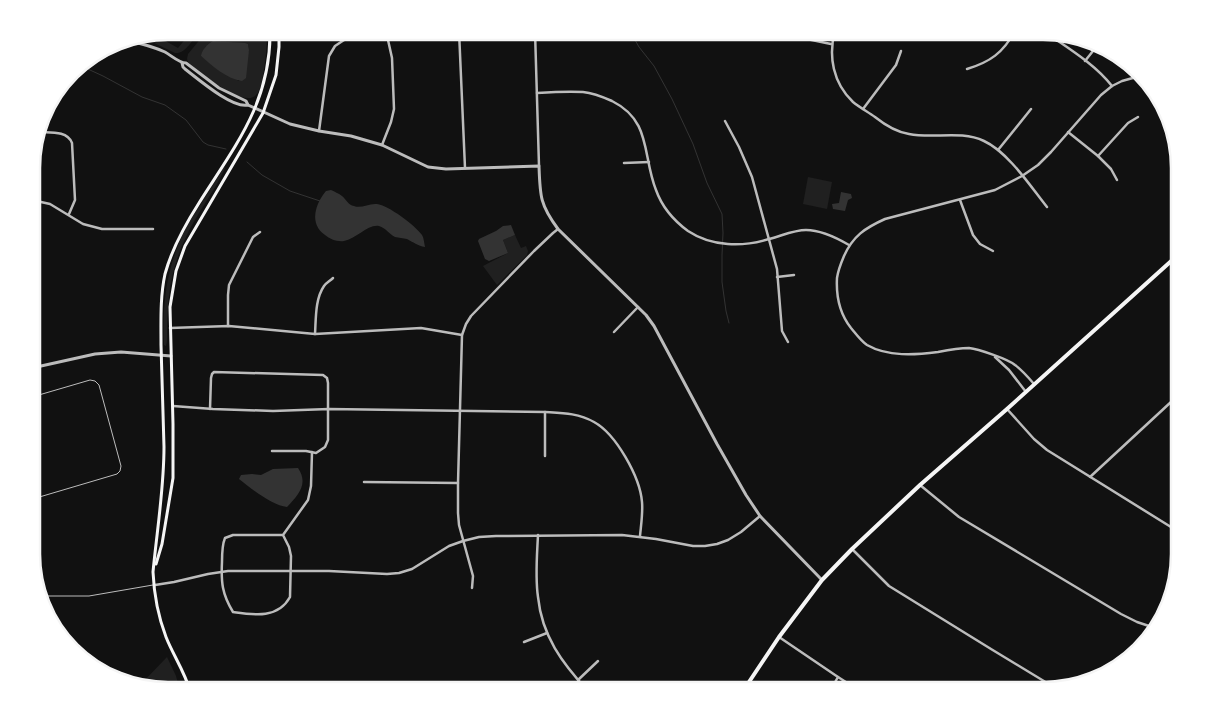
<svg xmlns="http://www.w3.org/2000/svg" width="1211" height="722" viewBox="0 0 1211 722" font-family="Arial,sans-serif">
  <rect width="100%" height="100%" fill="#111"/>
  <!-- green -->
  <g fill="#202020" fill-rule="evenodd">
    <path d="M192,31h7c-6,8 -13,23 -24,22l-23,-11 3,-7 23,13z"/>
    <path d="M207,31h60c0,19 -2,36 -6,54 -1,3 -2,8 -5,10 -12,14 -59,-24 -68,-33l-1,-3 1,-5zM213,41l35,3 1,6 -10,31 -15,-8 -23,-17c1,-6 7,-13 12,-15z"/>
    <path d="M224,167l1,1c-11,25 -29,46 -40,71 -16,34 -18,65 -18,102l-1,5 -2,-1c-2,-38 2,-74 18,-109 12,-24 29,-46 42,-69z"/>
    <path d="M808,177l24,5 -5,27 -24,-5z"/>
    <path d="M515,235l6,13 5,-2 2,5 -1,4 -30,30 -14,-19 25,-13 -5,-13z"/>
    <path d="M167,657l9,19 4,15h-12l-28,-8 4,-2z"/>
  </g>
  <!-- water -->
  <g fill="#333">
    <path d="M213,41l32,2 3,1 1,6 -3,28 -4,3c-15,-2 -30,-15 -41,-25 0,-5 7,-13 12,-15z"/>
    <path d="M331,190c4,2 7,3 11,6 4,3 6,9 12,10 7,3 15,-3 23,-2 11,1 39,22 45,31 2,3 2,8 3,12 -7,-1 -12,-5 -18,-8 -4,-1 -8,-1 -12,-2 -6,-3 -9,-9 -16,-11 -11,-2 -23,13 -35,15 -7,1 -14,-2 -19,-6 -16,-11 -10,-31 1,-44z"/>
    <path d="M841,192l10,2 1,4 -4,2 -3,11 -12,-2 -1,-5 7,-1z"/>
    <path d="M511,225l4,10 -12,5 5,13 -19,8 -4,-2 -7,-18 1,-2 17,-8 7,-5z"/>
    <path d="M298,468c11,16 0,27 -11,39 -14,-1 -37,-19 -48,-28l2,-4 11,-1 9,1 12,-6z"/>
  </g>
  <g fill="none" stroke-linecap="round" stroke-linejoin="round">
    <!-- stream -->
    <g stroke="#333" stroke-width="1">
      <path d="M630,31l9,16 15,19 18,33 21,45 14,39 15,31 1,19 -1,22v27l4,29 3,12"/>
      <path d="M79,65l24,11 39,21 23,8 21,15 17,22 5,3 18,4"/>
      <path d="M247,162l15,13 28,16 30,10"/>
    </g>
    <!-- service -->
    <g stroke="#bcbcbc" stroke-width="1">
      <path d="M32,397l58,-17 5,1 4,4 22,81 -1,5 -3,3 -81,24"/>
      <path d="M32,488c6,19 10,36 0,54"/>
      <path d="M41,593l4,3h44l64,-11"/>
    </g>
    <!-- minor -->
    <g stroke="#bcbcbc" stroke-width="2.5">
      <path d="M459,31l6,137"/>
      <path d="M535,31l4,135"/>
      <path d="M781,31l21,7 29,6"/>
      <path d="M835,31c-7,25 -2,52 18,71 6,5 15,10 22,15 10,8 21,15 34,17 25,5 51,-4 75,7 24,11 47,46 63,66"/>
      <path d="M1045,32c23,16 50,32 67,54"/>
      <path d="M1085,61l12,-15"/>
      <path d="M967,69c23,-7 36,-16 48,-38"/>
      <path d="M537,93c15,-1 31,-2 46,-1 10,1 20,5 29,9 40,20 30,54 44,89 6,17 17,30 32,41 24,16 55,16 81,8 12,-3 25,-9 37,-9 15,0 31,8 43,15"/>
      <path d="M863,109l33,-44 5,-14"/>
      <path d="M725,121l14,26 13,30 25,92 5,62 6,11"/>
      <path d="M319,131l10,-75 6,-10 9,-6 35,-9"/>
      <path d="M38,132c11,1 29,-2 34,11l3,57 -6,14"/>
      <path d="M1068,132l30,24 13,13 6,11"/>
      <path d="M382,145l9,-23 3,-13 -2,-51 -6,-27"/>
      <path d="M998,150l33,-41"/>
      <path d="M1098,156l30,-33 10,-6"/>
      <path d="M624,163l25,-1"/>
      <path d="M32,200l18,4 33,20 19,5h51"/>
      <path d="M960,200l13,35 7,9 13,7"/>
      <path d="M777,277l17,-2"/>
      <path d="M32,307l6,10 -6,8"/>
      <path d="M228,326v-31l1,-10 24,-48 7,-5"/>
      <path d="M170,328l59,-2 86,8 106,-6 41,7"/>
      <path d="M614,332l24,-25"/>
      <path d="M315,334c1,-15 0,-35 9,-48 2,-3 6,-5 9,-8"/>
      <path d="M995,357l14,13 17,22"/>
      <path d="M32,359l2,8"/>
      <path d="M1034,384c-6,-7 -12,-14 -19,-19 -7,-6 -37,-16 -46,-17 -10,0 -21,2 -31,4 -23,3 -50,5 -71,-7 -6,-4 -11,-11 -16,-17 -11,-14 -15,-32 -14,-50 1,-7 4,-15 7,-22 9,-20 21,-28 41,-37l110,-29 27,-14 16,-11 13,-13 50,-57 11,-9 10,-5 18,-5"/>
      <path d="M173,406l40,3 60,2 56,-2 216,3c17,1 33,1 49,10 22,12 46,55 48,80 1,11 -1,23 -2,34"/>
      <path d="M210,409l1,-31 1,-4 2,-2 109,3 4,3 1,5v57l-3,7 -9,6 -10,-2h-34"/>
      <path d="M1007,409l27,30 13,11 132,82"/>
      <path d="M545,456v-44"/>
      <path d="M1090,477l81,-75 8,-6"/>
      <path d="M364,482l94,1"/>
      <path d="M920,485l39,32 162,97 16,8 18,6"/>
      <path d="M283,535h-50l-8,3c-3,7 -3,15 -3,24 -1,20 0,32 11,50 21,3 45,7 57,-15l1,-41 -2,-9 -6,-12 25,-35 3,-14 1,-34"/>
      <path d="M538,535c-1,21 -3,42 0,62 4,39 24,66 50,94"/>
      <path d="M852,549l37,37 102,63 66,40"/>
      <path d="M155,585l19,-3 34,-8 20,-3h101l58,3 12,-1 13,-4 37,-23 14,-5 16,-4 17,-1 126,-1 34,4 37,7h12l12,-2 11,-4 13,-8 19,-16"/>
      <path d="M472,588l1,-12 -14,-51 -1,-12v-30l4,-148 4,-11 5,-8 63,-65 19,-18 5,-4"/>
      <path d="M779,637l59,40 22,14"/>
      <path d="M1147,637l2,-10"/>
      <path d="M524,642l23,-9"/>
      <path d="M578,680l20,-19"/>
      <path d="M830,691l8,-14"/>
    </g>
    <!-- tertiary -->
    <g stroke="#bcbcbc" stroke-width="3">
      <path d="M126,40c13,3 26,6 39,12 7,4 14,11 21,11l33,25 27,13 2,4 42,19 29,7 32,5 31,9 46,22 18,2 93,-3c1,30 1,39 19,63l88,86 8,11 63,118 29,51 14,21 62,64"/>
      <path d="M182,63l1,4 2,2c13,10 48,40 63,36"/>
      <path d="M32,368l63,-14 26,-2 50,4"/>
    </g>
    <!-- secondary -->
    <g stroke="#f5f5f5" stroke-width="3">
      <path d="M156,564l6,-20 11,-66v-54l-3,-117 6,-36 9,-25 78,-133 13,-38 3,-28v-16"/>
      <path d="M190,691c-5,-19 -17,-36 -24,-54 -8,-21 -12,-43 -13,-65 4,-42 11,-83 11,-125 -1,-34 -2,-68 -3,-102 0,-24 -1,-48 4,-71 7,-26 20,-49 34,-71 36,-57 72,-101 71,-172"/>
    </g>
    <!-- primary -->
    <path stroke="#f5f5f5" stroke-width="4" d="M743,691l36,-54 43,-57 30,-31 68,-64 87,-76 172,-155"/>
  </g>
  <!-- crop -->
  <path d="M0 0H1211V722H0ZM168 40H1043A128 128 0 0 1 1171 168V554A128 128 0 0 1 1043 682H168A128 128 0 0 1 40 554V168A128 128 0 0 1 168 40Z" fill="#fff" fill-rule="evenodd"/>
  <path fill="none" stroke="#f5f5f5" stroke-width="2.5" d="M168 40H1043A128 128 0 0 1 1171 168V554A128 128 0 0 1 1043 682H168A128 128 0 0 1 40 554V168A128 128 0 0 1 168 40Z"/>
</svg>
